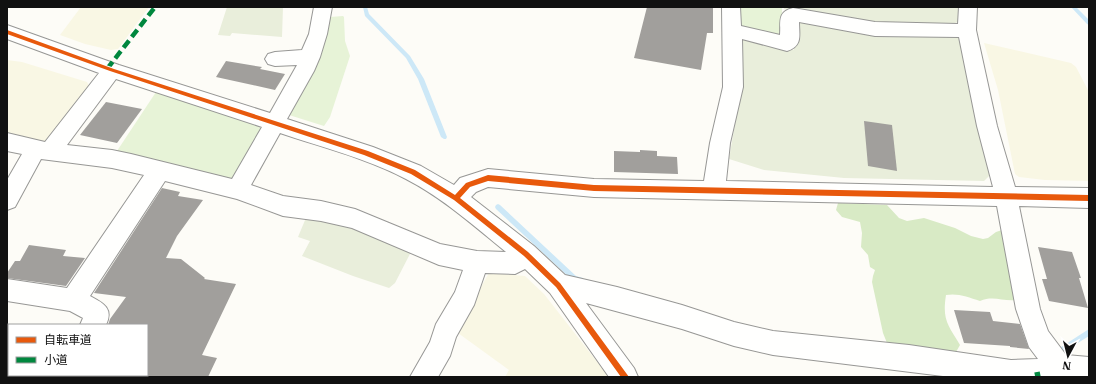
<svg xmlns="http://www.w3.org/2000/svg" width="1096" height="384" viewBox="0 0 1096 384" font-family="'IBM Plex Serif','Noto Sans JP',serif">
  <rect width="100%" height="100%" fill="#fdfcf7"/>
  <!-- farmland -->
  <g fill="#f9f7e4">
    <path d="M81,7h68l-31,42 -7,1 -26,-6 -25,-9z"/>
    <path d="M984,43l87,20 5,4 13,25v89l-44,-1 -26,-3 -4,-3 -17,-84z"/>
    <path d="M7,60l15,2 65,20 2,4 -4,7 -33,45 -8,5 -37,-6z"/>
    <path d="M489,273l36,3 19,18 65,83h-104l4,-7 -51,-37v-6z"/>
  </g>
  <!-- green -->
  <g fill="#e7f3d7">
    <path d="M736,7h46v28l-5,2 -32,-8 -9,-6z"/>
    <path d="M343,16l1,1 1,24 5,15 -20,61 -6,9 -35,-11 41,-98z"/>
    <path d="M156,92l106,35 -27,53 -120,-26z"/>
  </g>
  <!-- forest -->
  <path fill="#d8eac5" d="M838,203l49,2 12,13 8,3 17,-3 31,10 16,8 12,3 5,-1 8,-6 9,-3 12,71c-14,2 -23,-5 -37,1 -12,-4 -22,-8 -34,-6 -4,25 2,30 14,50l-4,7 -69,-9 -4,-10 -11,-51 1,-6 2,-6 -5,-3 -2,-12 -7,-8 1,-14 -2,-11 -18,-5 -6,-7z"/>
  <!-- cemetery -->
  <g fill="#e9eedb">
    <path d="M227,7h56l-1,30 -50,-4 -2,3 -12,-1z"/>
    <path d="M784,7h178v14l-22,6 -63,-3 -93,-15z"/>
    <path d="M800,19l159,17 7,4 27,132 -9,9 -140,-3 -80,-8 -35,-11 12,-70 1,-49 3,-3 49,13 1,-27z"/>
    <path d="M308,213l42,8 62,29 -17,33 -6,5 -36,-12 -51,-20 8,-15 -12,-4z"/>
  </g>
  <g fill="none" stroke-linecap="round" stroke-linejoin="round">
    <!-- stream -->
    <g fill="#cde8f7" fill-rule="evenodd">
      <path d="M363,7h4l2,7 41,42 14,23 23,58 -1,2h-2l-3,-2 -23,-58 -12,-21 -41,-42z"/>
      <path d="M1071,7h5l13,13v5l-2,-1z"/>
      <path d="M498,204l2,1 76,71 7,2 1,2 -1,2 -2,1 -9,-3 -76,-71 -1,-2 1,-2z"/>
      <path d="M1089,329v7l-27,17 -2,1 -2,-1 -1,-2 1,-2z"/>
    </g>
  </g>
  <!-- building -->
  <g fill="#a19f9c">
    <path d="M647,7l66,1v25h-6l-6,37 -67,-12z"/>
    <path d="M226,61l36,6 -2,2 25,5 -10,16 -59,-13z"/>
    <path d="M106,102l36,7 -25,34 -37,-8z"/>
    <path d="M864,121l28,4 5,46 -29,-5z"/>
    <path d="M640,150l17,1v5l20,1 1,17 -64,-2v-21l26,1z"/>
    <path d="M162,188l18,4 -2,4 25,4 -26,36 -11,22 15,1 24,19 -1,1 32,5 -34,71 15,3 -9,19h-61v-52h-39l2,-6 16,-22 -32,-4z"/>
    <path d="M29,245l37,5 -3,6 22,2 -19,28 -59,-8v-5l8,-12h5z"/>
    <path d="M1038,247l34,5 9,26h-2l9,30 -39,-7 -7,-22h5z"/>
    <path d="M954,310l36,2 3,9 27,3 9,25 -19,-2v-1l-46,-3z"/>
  </g>
  <g fill="none" stroke-linecap="round" stroke-linejoin="round">
    <defs>
      <g id="minor">
        <path d="M314,7h18l-5,27 -7,23 -6,14 -27,48 86,28 48,19 33,19 6,-7 28,-9 106,10 110,2 6,-38 13,-56 -1,-80h18l1,19 39,9c1,-14 -3,-23 13,-27l82,14 83,2 1,-17h18l-1,23 21,96 18,61 74,1v20l-70,-2 21,103 8,22 18,24 23,2v20h-138l-178,-22 -39,-9 -52,-17 -96,-26 48,65 4,9h-29l-59,-84 -25,-24 -10,5 -30,-1 -11,32 -18,32 -6,19 -12,21h-28l20,-35 6,-18 19,-32 8,-22 -24,-5 -87,-37 -31,-7 -38,-5 -46,-17 -72,-18 -75,115c13,7 24,12 16,29h-26l3,-7 -13,-7 -63,-10v-22l60,9 77,-113 -32,-7 -71,-9 -26,48 -8,3v-30l15,-26 -15,-3v-18l38,9 54,-69 -92,-34v-14l112,40 151,48 27,-48 -22,1 -7,-2 -3,-5 3,-5 7,-2 27,-2 7,-16zM799,22l76,14 84,1 18,89 16,61 -267,-6 4,-38 13,-56 -1,-48 45,12c16,-5 12,-16 12,-29zM116,79l146,48 -30,52 -101,-25 -19,-4 -45,-5zM280,133c41,14 86,25 126,46 37,19 68,47 100,73l-29,-1 -37,-7 -85,-35 -34,-8 -38,-5 -32,-11zM488,187l106,10 403,9 19,103 13,38 9,12 -27,1 -102,-15 -136,-14 -39,-9 -52,-17 -65,-18 -52,-12 -31,-29 -63,-49 5,-5z"/>
        <path d="M42,375h26l-1,2h-26z"/>
      </g>
    </defs>
    <!-- minor casing -->
    <use href="#minor" stroke="#979795" stroke-width="2"/>
    <!-- minor -->
    <use href="#minor" fill="#fffffe" fill-rule="evenodd"/>
    <!-- quiet-far1 -->
    <path stroke="#00873e" stroke-width="4.5" stroke-dasharray="9 4.5" stroke-linecap="butt" d="M107,69l48,-62"/>
    <!-- quiet -->
    <path stroke="#00873e" stroke-width="5.5" stroke-dasharray="11 5.5" stroke-linecap="butt" d="M1037,372l1,5"/>
    <defs>
      <path id="cycleway" d="M7,30l107,39 254,82 47,19 40,25 11,-12 22,-8 106,10 495,10v6l-495,-10 -106,-10 -18,6 -10,11 68,54 32,31 69,94h-8l-65,-90 -32,-31 -70,-56 -43,-26 -47,-19 -254,-84 -103,-37z"/>
    </defs>
    <!-- cycleway casing -->
    <use href="#cycleway" stroke="#fff" stroke-width="2"/>
    <!-- cycleway -->
    <use href="#cycleway" fill="#e8590c" fill-rule="evenodd"/>
  </g>
  <!-- border -->
  <rect width="1096" height="384" fill="none" stroke="#111111" stroke-width="16"/>
  <!-- legend -->
  <rect x="8" y="324" width="140" height="52" fill="#ffffff" stroke="#a0a0a0"/>
  <rect x="16" y="337" width="20" height="6" fill="#e8590c" stroke="#a0a0a0"/>
  <text x="44" y="344" font-size="12" fill="#111111">自転車道</text>
  <rect x="16" y="357" width="20" height="6" fill="#00873e" stroke="#a0a0a0"/>
  <text x="44" y="364" font-size="12" fill="#111111">小道</text>
  <!-- north arrow -->
  <g transform="translate(1068 356) rotate(187)" stroke="#ffffff" stroke-width="3" paint-order="stroke">
  <path d="M0-3L7 15L0 10L-7 15Z" fill="#111111"/>
  <text y="-6" font-size="11" font-weight="bold" text-anchor="middle" fill="#111111">N</text>
  </g>
</svg>
